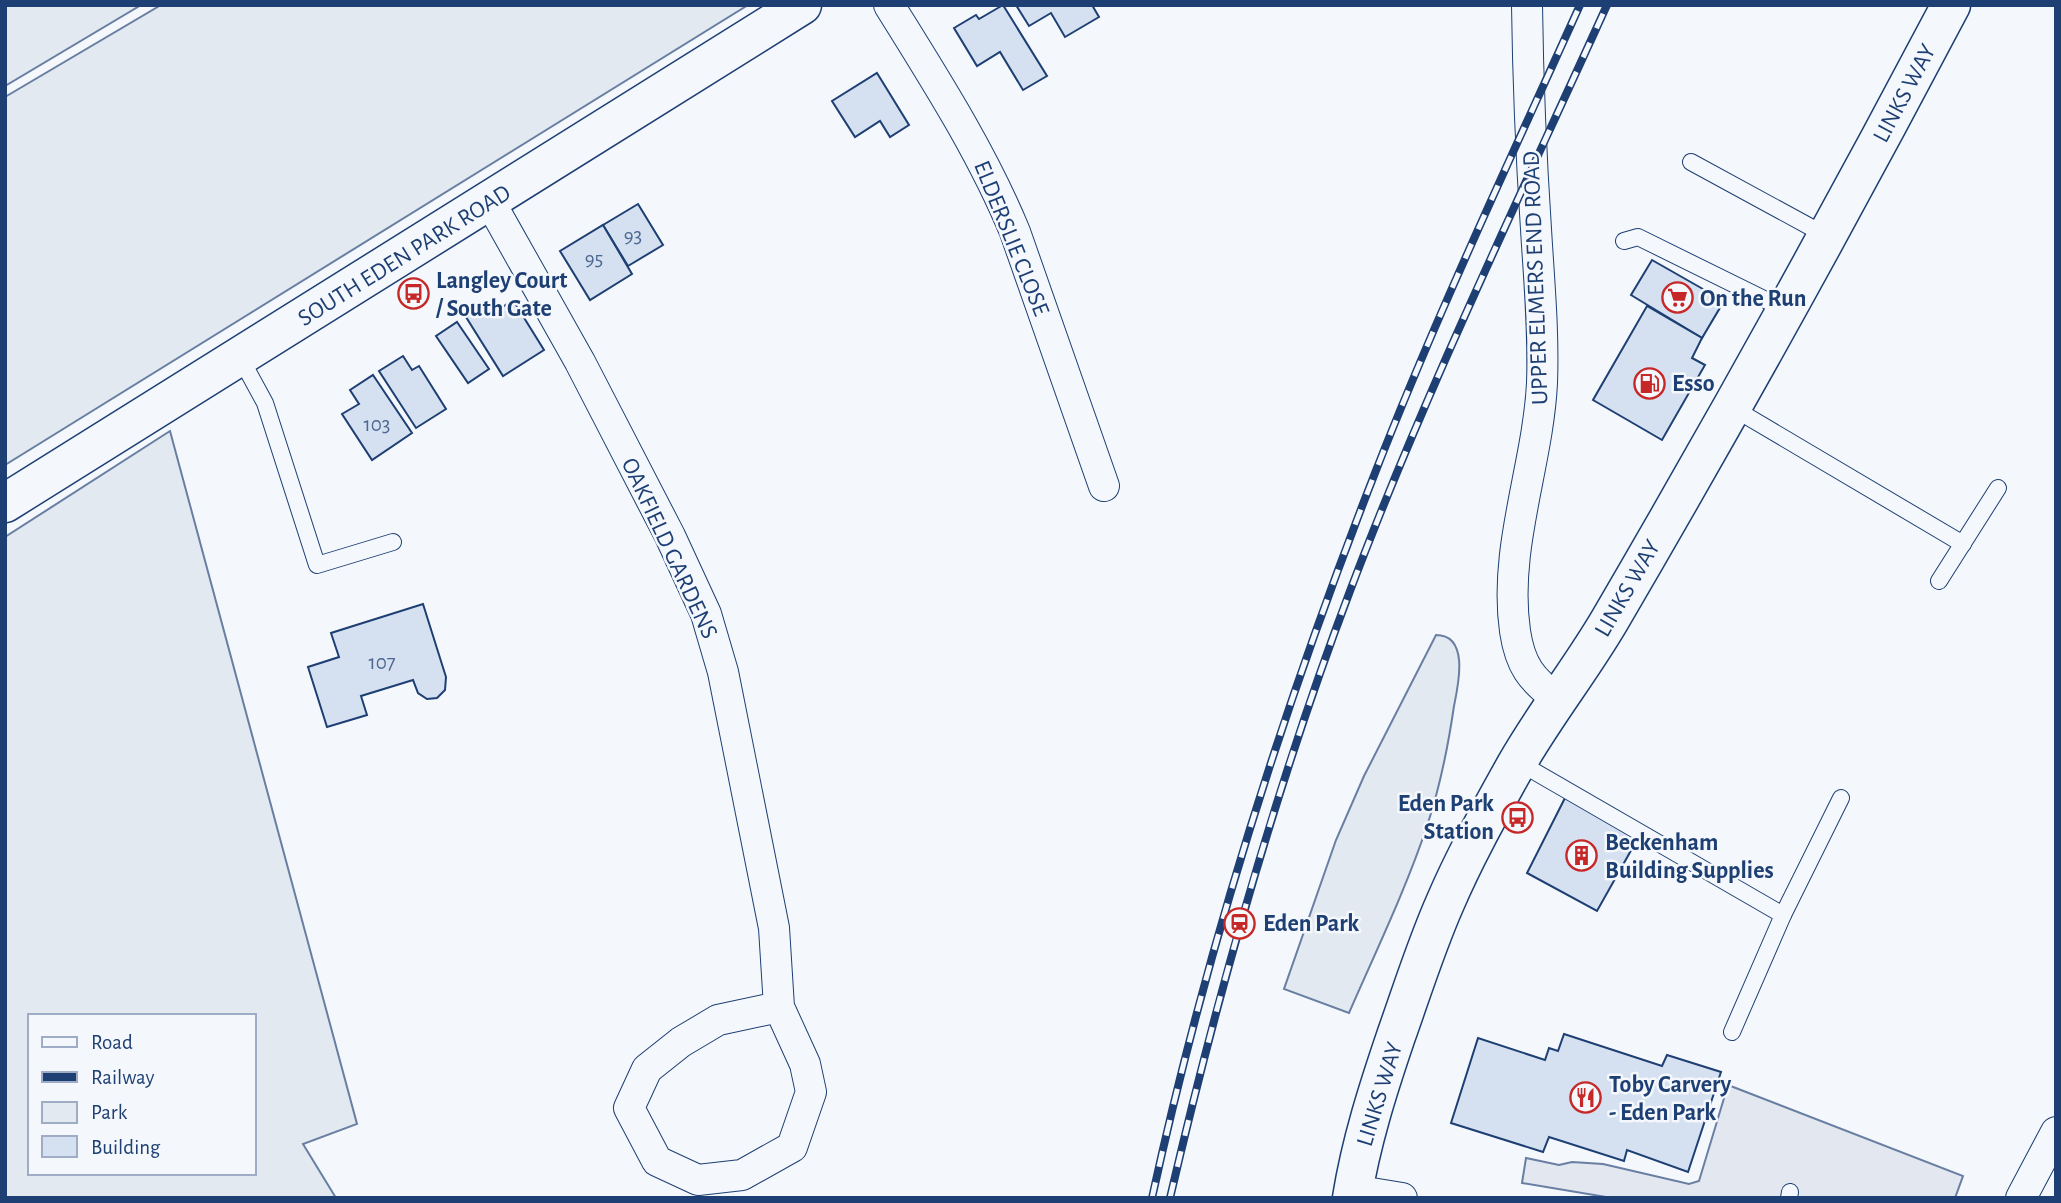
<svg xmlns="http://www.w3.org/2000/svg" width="2061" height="1203" viewBox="0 0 2061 1203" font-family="'Alegreya Sans',sans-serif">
  <rect width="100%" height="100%" fill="#f4f7fb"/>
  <!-- green -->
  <g fill="#e3e9f0" stroke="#687fa3" stroke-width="2" fill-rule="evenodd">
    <path d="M5,5h136l-136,81z"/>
    <path d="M161,5h587l-743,460v-368z"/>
    <path d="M170,431l187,693 -54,20 33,54h-331v-661zM30,1016h224v157h-224z"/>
    <path d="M1436,635c34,0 22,51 18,71 -6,41 -14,81 -27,120 -21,63 -51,125 -78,187l-65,-24 52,-149 28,-64z"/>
  </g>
  <!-- parking -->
  <path fill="#e3e8f0" stroke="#687fa3" stroke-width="2" d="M1728,1085l235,91 -8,22h-343l-90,-15 4,-25 33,7 13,-3 31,2 86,20 10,-3z"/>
  <!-- building -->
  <g fill="#d5e0f0" stroke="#1d3f73" stroke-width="2">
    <path d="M1003,5l44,71 -24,14 -23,-38 -23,14 -23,-38 22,-13 3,4z"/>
    <path d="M1016,5h76l7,12 -34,20 -14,-24 -22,13z"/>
    <path d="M877,73l32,52 -19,12 -10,-16 -25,16 -23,-36z"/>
    <path d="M638,204l25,41 -35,21 -25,-41z"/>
    <path d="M603,225l29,49 -42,26 -30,-49z"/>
    <path d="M1652,260l72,41 -22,37 -71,-43z"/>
    <path d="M513,300l31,50 -41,26 -37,-59 22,-14 6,10z"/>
    <path d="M1647,306l55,32 -10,20 13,7 -43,75 -69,-40z"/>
    <path d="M457,322l32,47 -21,14 -32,-47z"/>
    <path d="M403,356l9,14 7,-4 27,43 -30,19 -37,-57z"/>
    <path d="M373,375l39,58 -40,27 -30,-46 17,-10 -9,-14z"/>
    <path d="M423,604l23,73 -1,13 -8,8 -10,1 -9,-6 -5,-13 -52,16 6,19 -40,12 -19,-60 31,-10 -8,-24z"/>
    <path d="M1568,792l70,46 -41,73 -70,-38z"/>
    <path d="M1564,1034l98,32 5,-11 54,17 -33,100 -61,-22 -3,11 -75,-24 -6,15 -92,-29 27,-85 67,22 4,-12 9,3z"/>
  </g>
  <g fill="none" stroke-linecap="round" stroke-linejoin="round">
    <defs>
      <g id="service">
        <path d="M1691,162l136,74"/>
        <path d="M1624,241l14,-4 148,73"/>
        <path d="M240,357l25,46 52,162 76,-23"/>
        <path d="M1733,408l230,136"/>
        <path d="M1939,581l59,-93"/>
        <path d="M1518,762l265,153 -51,117"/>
        <path d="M1783,915l58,-117"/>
        <path d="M1789,1198l1,-6"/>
      </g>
      <g id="minor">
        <path d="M889,5c46,74 93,147 126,227l89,254"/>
        <path d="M1527,5c1,75 4,149 9,224 3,51 8,103 6,154 -4,82 -39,165 -27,248 5,34 16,49 44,69"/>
        <path d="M490,202l90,160 90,174 36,78 17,58 51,256 5,79 26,57 6,28 -19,55 -50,28 -44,5 -41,-19 -28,-53 18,-39 34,-27 37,-22 61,-13"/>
        <path d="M1353,1190l49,8"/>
        <path d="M2021,1198l35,-66"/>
      </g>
      <path id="secondary" d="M5,503l797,-498"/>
      <path id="primary" d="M1352,1198c9,-56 26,-109 44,-162 16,-45 30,-90 49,-133 20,-47 46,-93 71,-138 29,-51 66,-97 95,-147 118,-202 231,-406 340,-613"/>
    </defs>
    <!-- service casing -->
    <use href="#service" stroke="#1d3f73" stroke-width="18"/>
    <!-- minor casing -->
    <use href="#minor" stroke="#1d3f73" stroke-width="32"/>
    <!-- secondary casing -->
    <use href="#secondary" stroke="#1d3f73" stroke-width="41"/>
    <!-- primary casing -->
    <use href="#primary" stroke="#1d3f73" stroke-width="41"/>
    <!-- service -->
    <use href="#service" stroke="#f4f7fb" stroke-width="16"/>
    <!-- minor -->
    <use href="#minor" stroke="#f4f7fb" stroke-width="30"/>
    <!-- secondary -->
    <use href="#secondary" stroke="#f4f7fb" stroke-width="38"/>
    <!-- primary -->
    <use href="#primary" stroke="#f4f7fb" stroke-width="38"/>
    <defs>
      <g id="rail">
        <path d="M1152,1198c54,-247 131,-490 223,-725 62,-159 135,-313 205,-468"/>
        <path d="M1170,1198c48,-206 105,-409 180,-607 75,-199 169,-392 257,-586"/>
      </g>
    </defs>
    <!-- rail casing -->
    <use href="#rail" stroke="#1d3f73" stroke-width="8"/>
    <!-- rail -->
    <use href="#rail" stroke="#f4f7fb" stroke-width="5" stroke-dasharray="16" stroke-linecap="butt"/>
  </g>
  <!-- icons -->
  <defs>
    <symbol id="bus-ring" viewBox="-11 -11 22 22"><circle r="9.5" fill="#f4f7fb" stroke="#c62828" stroke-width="1.5"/><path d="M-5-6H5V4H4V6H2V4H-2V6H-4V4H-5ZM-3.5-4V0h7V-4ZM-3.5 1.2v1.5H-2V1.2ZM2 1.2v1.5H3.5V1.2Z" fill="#c62828"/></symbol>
    <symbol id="supermarket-ring" viewBox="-11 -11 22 22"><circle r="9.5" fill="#f4f7fb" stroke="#c62828" stroke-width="1.5"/><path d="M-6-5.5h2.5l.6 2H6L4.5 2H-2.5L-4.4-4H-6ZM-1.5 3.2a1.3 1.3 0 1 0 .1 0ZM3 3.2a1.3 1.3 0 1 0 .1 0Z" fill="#c62828"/></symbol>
    <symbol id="fuel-ring" viewBox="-11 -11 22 22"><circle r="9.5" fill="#f4f7fb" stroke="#c62828" stroke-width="1.5"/><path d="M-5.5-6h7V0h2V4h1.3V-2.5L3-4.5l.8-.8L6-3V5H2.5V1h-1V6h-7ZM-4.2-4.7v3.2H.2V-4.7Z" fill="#c62828"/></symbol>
    <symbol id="building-ring" viewBox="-11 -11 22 22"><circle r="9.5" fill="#f4f7fb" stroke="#c62828" stroke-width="1.5"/><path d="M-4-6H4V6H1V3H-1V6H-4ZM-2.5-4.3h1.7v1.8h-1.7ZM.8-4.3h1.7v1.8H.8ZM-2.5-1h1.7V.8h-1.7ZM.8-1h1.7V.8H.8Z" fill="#c62828"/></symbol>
    <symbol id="station-ring" viewBox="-11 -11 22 22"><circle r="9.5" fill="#f4f7fb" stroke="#c62828" stroke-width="1.5"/><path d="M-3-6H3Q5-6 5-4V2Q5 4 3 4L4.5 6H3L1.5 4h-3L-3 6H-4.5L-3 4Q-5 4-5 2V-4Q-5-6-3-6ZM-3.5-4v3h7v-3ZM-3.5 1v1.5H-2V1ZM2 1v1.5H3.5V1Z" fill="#c62828"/></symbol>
    <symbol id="restaurant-ring" viewBox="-11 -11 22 22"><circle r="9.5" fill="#f4f7fb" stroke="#c62828" stroke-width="1.5"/><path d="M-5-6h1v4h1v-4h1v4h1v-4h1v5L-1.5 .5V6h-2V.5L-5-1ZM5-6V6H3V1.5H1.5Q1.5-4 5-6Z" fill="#c62828"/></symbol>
  </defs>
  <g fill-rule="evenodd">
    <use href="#bus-ring" x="396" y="276" width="35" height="35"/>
    <use href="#supermarket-ring" x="1660" y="280" width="35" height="35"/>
    <use href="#fuel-ring" x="1632" y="366" width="35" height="35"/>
    <use href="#bus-ring" x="1500" y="800" width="35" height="35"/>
    <use href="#building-ring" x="1564" y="838" width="35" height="35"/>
    <use href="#station-ring" x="1222" y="906" width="35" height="35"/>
    <use href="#restaurant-ring" x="1568" y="1080" width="35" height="35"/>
  </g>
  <g text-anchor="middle" stroke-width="5" stroke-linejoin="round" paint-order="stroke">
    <!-- number labels -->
    <g font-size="21" fill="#4b6792">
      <text x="633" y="242">93</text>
      <text x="594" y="265">95</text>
      <text x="377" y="431">103</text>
      <text x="382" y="669">107</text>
    </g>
    <!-- street labels -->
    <g font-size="24" fill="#1d3f73" stroke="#f4f7fb">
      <text transform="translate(1904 93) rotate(-62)" y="8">LINKS WAY</text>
      <text transform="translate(1012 238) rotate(68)" y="8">ELDERSLIE CLOSE</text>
      <text transform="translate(404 255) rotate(-32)" y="8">SOUTH EDEN PARK ROAD</text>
      <text transform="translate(1535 278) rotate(-92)" y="8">UPPER ELMERS END ROAD</text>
      <text transform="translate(670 548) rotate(65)" y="8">OAKFIELD GARDENS</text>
      <text transform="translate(1627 588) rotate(-60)" y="8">LINKS WAY</text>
      <text transform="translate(1379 1094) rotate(-73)" y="8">LINKS WAY</text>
    </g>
    <!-- poi labels -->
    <g font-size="24" font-weight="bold" fill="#1d3f73" stroke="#f4f7fb" text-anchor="start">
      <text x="436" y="288">Langley Court<tspan x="436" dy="28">/ South Gate</tspan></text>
      <text x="1700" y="306">On the Run</text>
      <text x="1672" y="391">Esso</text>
      <text x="1494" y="811" text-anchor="end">Eden Park<tspan x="1494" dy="28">Station</tspan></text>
      <text x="1605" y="850">Beckenham<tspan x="1605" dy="28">Building Supplies</tspan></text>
      <text x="1263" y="931">Eden Park</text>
      <text x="1609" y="1092">Toby Carvery<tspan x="1609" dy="28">- Eden Park</tspan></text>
    </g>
  </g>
  <!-- border -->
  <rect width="2061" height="1203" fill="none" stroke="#1d3f73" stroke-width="14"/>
  <!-- legend -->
  <rect x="28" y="1014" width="228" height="161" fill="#f4f7fb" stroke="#9eadc5" stroke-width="2"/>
  <rect x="42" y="1037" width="35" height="10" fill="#f4f7fb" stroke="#9eadc5" stroke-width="2"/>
  <text x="91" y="1049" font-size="21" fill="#1d3f73">Road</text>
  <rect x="42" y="1072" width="35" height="10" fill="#1d3f73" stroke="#9eadc5" stroke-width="2"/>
  <text x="91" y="1084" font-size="21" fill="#1d3f73">Railway</text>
  <rect x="42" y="1102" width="35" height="21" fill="#e3e9f0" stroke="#9eadc5" stroke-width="2"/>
  <text x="91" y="1119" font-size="21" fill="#1d3f73">Park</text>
  <rect x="42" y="1136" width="35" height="21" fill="#d5e0f0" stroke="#9eadc5" stroke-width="2"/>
  <text x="91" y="1154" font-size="21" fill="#1d3f73">Building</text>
</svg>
